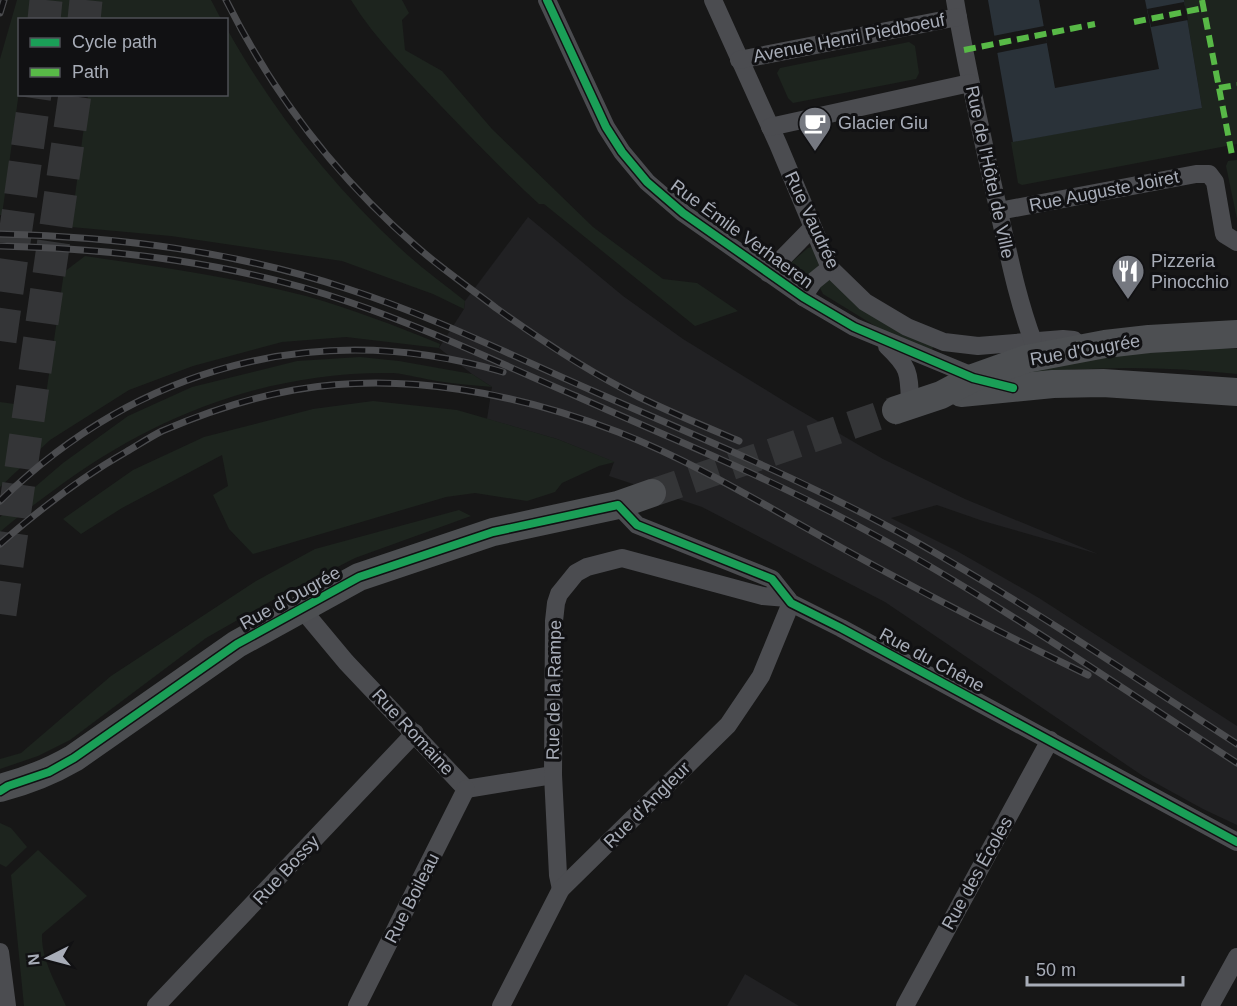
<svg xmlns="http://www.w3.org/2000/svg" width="1237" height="1006" viewBox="0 0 1237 1006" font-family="Helvetica,sans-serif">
  <rect width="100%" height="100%" fill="#171717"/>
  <!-- built -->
  <g fill="#212123">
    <path d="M528,217l95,79 60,43 109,67 91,53 82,40 133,55 -115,-33 -46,-16 -46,13 66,33 82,47 198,128v99l-34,-16 -60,-33 -258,-174 -183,-95 -93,-31 5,-14 -57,-23 -70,-20 5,-32 -20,-13 -33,-26 25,-39 1,-8z"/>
    <path d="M745,974l54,32h-72z"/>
  </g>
  <!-- green -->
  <g fill="#1d241e">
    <path d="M17,0h194l10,19 -201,1 -1,72 -17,123h-2v-156z"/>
    <path d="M351,0h51l7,13 -7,7 3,30 37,21 50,58 101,98 70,52 34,4 41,28 -43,15 -151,-122h-5c-34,-31 -66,-65 -98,-98 -31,-33 -66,-67 -90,-106z"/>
    <path d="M1184,0h53v144l-215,41 -4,-2 -7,-41 191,-34z"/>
    <path d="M227,29c46,82 105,156 174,220 20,19 43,35 64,52l-1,8 -31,-15 -91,-33 -171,-25 -100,-9 17,-132 138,-1z"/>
    <path d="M909,42l6,4 4,27 -3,6 -123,24 -5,-5 -11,-25 3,-5z"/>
    <path d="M1237,160v59l-11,-53 2,-5z"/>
    <path d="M811,247l4,3 6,13 -18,19 -15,-8 -2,-7 22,-19z"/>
    <path d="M85,256c74,11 148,21 221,40 46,13 90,30 134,48l-1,4 -93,-11 -64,5 -89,24 -64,24 -79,50 -50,47v-85l44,6 20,-136z"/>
    <path d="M829,279l105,65 -3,10 -33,-14 -75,-46 -4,-8z"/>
    <path d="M1216,348l21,1v25c-72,-8 -145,-8 -217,0l72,-17z"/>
    <path d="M360,357l39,4 73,13 20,13c-18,-2 -37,-3 -55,-6 -14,-2 -30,-7 -44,-8 -126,-2 -240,43 -339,117 -19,14 -37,27 -54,42v-15l63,-54 65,-47 64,-29 105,-26z"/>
    <path d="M373,401l84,9 100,29 58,23 -16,4 -37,17 -7,9 -28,9 -52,-8 -29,4 -193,57 -24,-25 -16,-34 15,-9 -6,-31 -100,53 -41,26 -18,-15 70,-49 71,-33 109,-28z"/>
    <path d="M459,510l12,6 -116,42 -84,43 -65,37 -136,102 -32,16 -38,13v-10l21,-6 90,-77 145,-95 59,-32z"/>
    <path d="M0,823l11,5 16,19 -21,20 -6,-3z"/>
    <path d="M38,850l49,46 -45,38c-1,25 14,49 24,72h-42l-13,-131z"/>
  </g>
  <!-- water -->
  <path fill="#2a3239" d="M988,0h51l16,88 104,-19 -14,-69h39l18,108 -189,34z"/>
  <!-- pier -->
  <g fill="#171717">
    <path d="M1184,2l4,18 -37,7 -4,-18z"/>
    <path d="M1044,26l3,17 -50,10 -4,-17z"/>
  </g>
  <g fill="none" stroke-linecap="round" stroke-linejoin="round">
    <!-- primary-tunnel -->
    <path stroke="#343537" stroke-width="28" stroke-dasharray="28 14" stroke-linecap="butt" d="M652,493l244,-83"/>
    <!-- highway-tunnel -->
    <g stroke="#343537" stroke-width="33" stroke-dasharray="33 16" stroke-linecap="butt">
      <path d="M44,20l2,-20"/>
      <path d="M84,20l2,-20"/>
      <path d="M0,341l35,-247"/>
      <path d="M0,614l75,-520"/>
    </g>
    <!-- street -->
    <g stroke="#4b4c50" stroke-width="18">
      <path d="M547,0l59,127 16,25 25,30 36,31 120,84 51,30 126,52"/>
      <path d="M713,0l65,144 52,124 35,34 42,25 37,15 34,4 85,-7 11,1"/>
      <path d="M955,0c12,71 28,142 44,212 10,44 18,86 34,129"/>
      <path d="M739,60l219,-43"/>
      <path d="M770,127l200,-44"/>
      <path d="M999,211l197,-37h13l6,8 9,52 13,8"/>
      <path d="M768,273l44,-45"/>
      <path d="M803,297l11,-16 16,-13"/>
      <path d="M887,346c23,22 22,27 23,58"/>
      <path d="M618,505l19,20 135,54 19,24 50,25 396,214"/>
      <path d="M301,608l45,54 120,127 87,-14"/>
      <path d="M561,889l-3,-14 -5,-100 1,-154 2,-18 3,-9 17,-21 11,-6 35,-9 141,38 24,2"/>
      <path d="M0,952l7,54"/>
      <path d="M156,1006l259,-273"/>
      <path d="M357,1006l109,-217"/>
      <path d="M501,1006l60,-117 167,-164 33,-49 30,-73"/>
      <path d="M905,1006l145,-266"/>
      <path d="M1210,1006l27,-49"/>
    </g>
    <!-- primary -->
    <g stroke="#4d4f52" stroke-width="28">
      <path d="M961,393l92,-9 50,-1 134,9"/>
      <path d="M896,410l45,-15 32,-17 53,-19 79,-15 44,-5 88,-5"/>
      <path d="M0,788c27,-7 50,-16 74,-30l163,-114 122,-67 134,-45 125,-27 34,-12"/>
    </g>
    <defs>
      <g id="rail">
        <path d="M226,0c47,94 111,178 191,247 25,22 53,41 79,61 46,33 93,64 143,89 33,16 67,30 100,44"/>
        <path d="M0,13l4,-13"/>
        <path d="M0,234c120,3 234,17 348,55 84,27 165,67 245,102 119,52 240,101 351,167 100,58 196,123 293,186"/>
        <path d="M0,246c119,3 236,17 349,56 77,26 152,62 227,94 85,38 172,73 255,116 141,72 273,165 406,251"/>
        <path d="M0,501c138,-135 318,-183 503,-129"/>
        <path d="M0,544c39,-34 80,-66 126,-92 12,-7 24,-15 36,-21 42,-18 87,-33 132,-41 108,-19 223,3 324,42 79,31 151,76 224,116 81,45 163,87 246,127"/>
      </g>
    </defs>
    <!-- rail casing -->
    <use href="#rail" stroke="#4b4c4f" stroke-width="7"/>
    <!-- rail -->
    <use href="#rail" stroke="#111113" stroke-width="4.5" stroke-dasharray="14" stroke-linecap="butt"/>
    <!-- quiet -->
    <g stroke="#58b947" stroke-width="6" stroke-dasharray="12 6" stroke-linecap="butt">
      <path d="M1202,0l30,155"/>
      <path d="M1134,22l70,-14"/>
      <path d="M964,50l131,-26"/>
      <path d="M1219,88l18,-3"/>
    </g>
    <defs>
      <g id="cycleway">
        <path d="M547,0l59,127 16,25 25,30 36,31 120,84 51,30 119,51 40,10"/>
        <path d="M0,791l8,-5 41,-14 25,-14 163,-114 122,-67 134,-45 125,-27 19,20 135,54 19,24 50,25 396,214"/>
      </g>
    </defs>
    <!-- cycleway casing -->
    <use href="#cycleway" stroke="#111113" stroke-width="11"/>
    <!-- cycleway -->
    <use href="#cycleway" stroke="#1a9f57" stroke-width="8"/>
  </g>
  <!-- icons -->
  <defs>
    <symbol id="cafe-pin" viewBox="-11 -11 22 30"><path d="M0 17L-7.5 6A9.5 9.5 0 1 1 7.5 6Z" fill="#757880" stroke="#111113"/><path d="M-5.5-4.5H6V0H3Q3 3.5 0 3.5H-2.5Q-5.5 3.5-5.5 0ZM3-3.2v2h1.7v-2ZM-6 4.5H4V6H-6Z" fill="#fff"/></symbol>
    <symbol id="restaurant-pin" viewBox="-11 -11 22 30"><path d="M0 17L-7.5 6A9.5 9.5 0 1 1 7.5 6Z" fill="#757880" stroke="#111113"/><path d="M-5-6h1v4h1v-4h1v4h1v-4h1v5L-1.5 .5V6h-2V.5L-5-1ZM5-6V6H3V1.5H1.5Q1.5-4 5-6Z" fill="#fff"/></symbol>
  </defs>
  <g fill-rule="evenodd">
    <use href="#cafe-pin" x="796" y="104" width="38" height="52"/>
    <use href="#restaurant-pin" x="1109" y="252" width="38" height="52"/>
  </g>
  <g text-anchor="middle" stroke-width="6" stroke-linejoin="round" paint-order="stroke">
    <!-- street labels -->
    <g font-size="18" fill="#a8adb8" stroke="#111113">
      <text transform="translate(849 38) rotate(-11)" y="6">Avenue Henri Piedboeuf</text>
      <text transform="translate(990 172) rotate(78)" y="6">Rue de l'Hôtel de Ville</text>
      <text transform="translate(1104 191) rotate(-11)" y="6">Rue Auguste Joiret</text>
      <text transform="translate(812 220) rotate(65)" y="6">Rue Vaudrée</text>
      <text transform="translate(742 234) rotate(36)" y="6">Rue Émile Verhaeren</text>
      <text transform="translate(1085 350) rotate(-10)" y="6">Rue d'Ougrée</text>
      <text transform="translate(290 598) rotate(-29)" y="6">Rue d'Ougrée</text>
      <text transform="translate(932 660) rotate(28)" y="6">Rue du Chêne</text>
      <text transform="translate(554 690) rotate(-89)" y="6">Rue de la Rampe</text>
      <text transform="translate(413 732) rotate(47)" y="6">Rue Romaine</text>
      <text transform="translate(647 805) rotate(-45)" y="6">Rue d'Angleur</text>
      <text transform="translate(286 870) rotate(-47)" y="6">Rue Bossy</text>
      <text transform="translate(977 873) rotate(-61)" y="6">Rue des Écoles</text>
      <text transform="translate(412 898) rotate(-63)" y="6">Rue Boileau</text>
    </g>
    <!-- poi labels -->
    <g font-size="18" fill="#a8adb8" stroke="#111113" text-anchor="start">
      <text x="838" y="129">Glacier Giu</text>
      <text x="1151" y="267">Pizzeria<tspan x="1151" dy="21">Pinocchio</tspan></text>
    </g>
  </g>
  <!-- legend -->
  <rect x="18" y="18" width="210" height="78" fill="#111113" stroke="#4d4f55" stroke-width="1.5"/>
  <rect x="30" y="38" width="30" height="9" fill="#1a9f57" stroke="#4d4f55" stroke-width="1.5"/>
  <text x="72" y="48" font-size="18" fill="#a8adb8">Cycle path</text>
  <rect x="30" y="68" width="30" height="9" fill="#58b947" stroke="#4d4f55" stroke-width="1.5"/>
  <text x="72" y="78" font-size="18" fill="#a8adb8">Path</text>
  <!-- north arrow -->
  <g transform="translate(48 958) rotate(264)" stroke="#111113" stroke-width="4.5" paint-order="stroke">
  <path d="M0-4.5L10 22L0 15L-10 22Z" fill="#a8adb8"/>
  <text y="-9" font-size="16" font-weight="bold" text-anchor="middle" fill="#a8adb8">N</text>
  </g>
  <!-- scale -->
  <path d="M1027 976v9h156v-9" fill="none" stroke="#a8adb8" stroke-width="3"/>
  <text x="1036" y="976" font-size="18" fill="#a8adb8" stroke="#111113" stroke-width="4.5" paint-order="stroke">50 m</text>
</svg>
